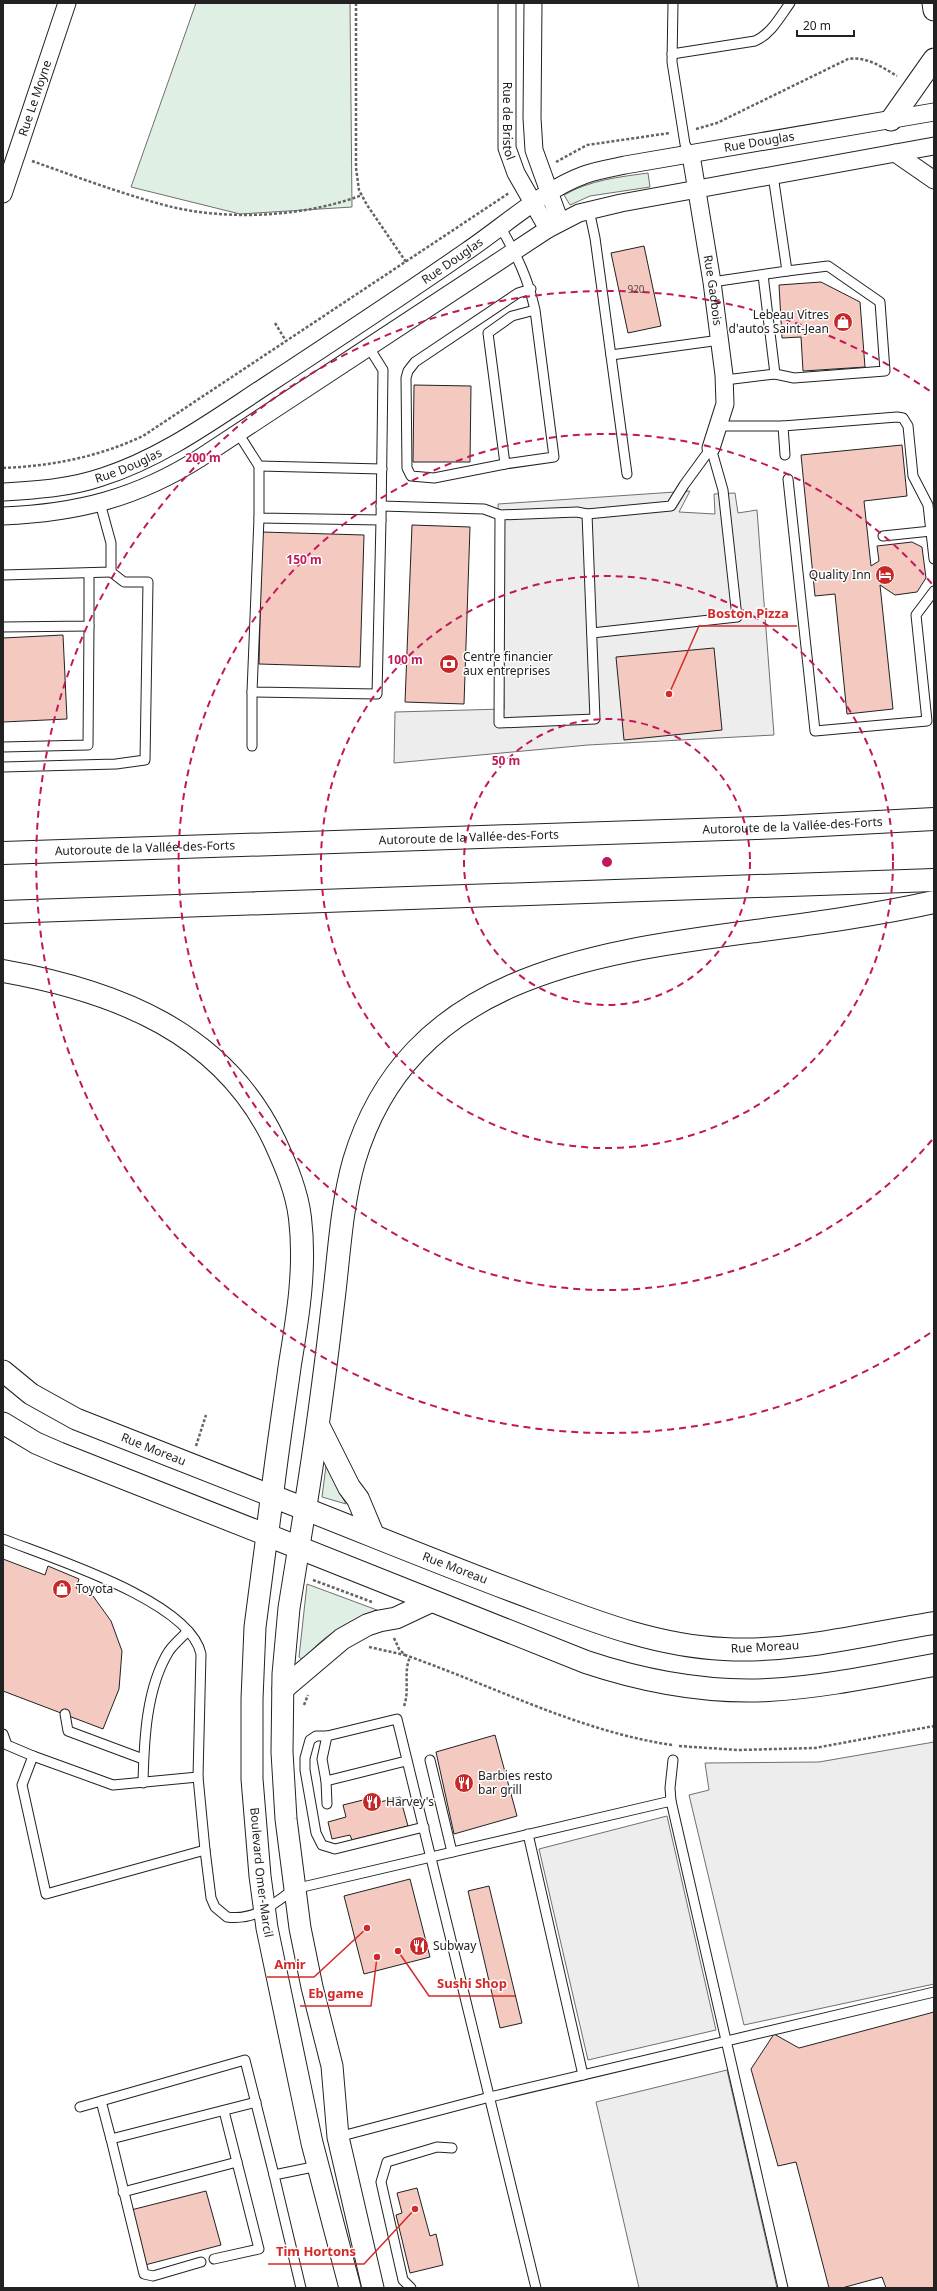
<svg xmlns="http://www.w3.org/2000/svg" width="937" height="2291" viewBox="0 0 937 2291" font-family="'Noto Sans',sans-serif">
  <rect width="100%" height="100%" fill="#fff"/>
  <!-- green -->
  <g fill="#e0efe3" stroke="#6f6f6f">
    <path d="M196,3h154l2,204 -112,7 -109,-27z"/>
    <path d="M648,173l2,14 -60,9 -20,9 -6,-10c26,-15 55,-18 84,-22z"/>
    <path d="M326,1466l20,38 -24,-7z"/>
    <path d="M307,1584l70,26c-28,11 -54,25 -74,50l-4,-3z"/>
  </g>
  <!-- parking -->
  <g fill="#ededed" stroke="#6f6f6f">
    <path d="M690,491l-11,21 36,2 -1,-20 21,-1 3,20 19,-3 17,225 -186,10 -194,18 1,-51 109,-3 -2,-138 -4,-67z"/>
    <path d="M934,1742v242l-190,41 -55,-230 20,-5 -4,-27 114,-1z"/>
    <path d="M667,1816l49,214 -128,30 -49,-211z"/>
    <path d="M727,2070l50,218h-138l-43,-186z"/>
  </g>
  <!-- building -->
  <g fill="#f3c9c0" stroke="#222">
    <path d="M644,246l17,80 -33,7 -17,-80z"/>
    <path d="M821,282l39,20 5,65 -62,4 -2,-34 -19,1 -3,-53z"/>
    <path d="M414,385l57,1 -1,76h-57z"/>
    <path d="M902,445l5,51 -43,5 7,65 8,-5 -2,-15 35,-4 10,5 4,31 -9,14 -22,3 -15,-10 13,124 -46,5 -12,-120 -20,2 -14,-141z"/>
    <path d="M412,525l58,2 -6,177 -59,-2z"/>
    <path d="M262,532l102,3 -4,132 -101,-3z"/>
    <path d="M63,635l4,84 -64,3v-84z"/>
    <path d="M714,648l8,82 -98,10 -8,-83z"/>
    <path d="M3,1559l42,16 3,-9 31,13 -3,9 17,8 18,25 11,30 -3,38 -16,40 -100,-38z"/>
    <path d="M495,1735l22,81 -63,18 -18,-82z"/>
    <path d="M379,1796l1,6 20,-5 8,29 -56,14 -2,-5 -18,4 -4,-17 18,-5 -3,-12z"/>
    <path d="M410,1879l20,78 -66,17 -20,-78z"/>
    <path d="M489,1886l33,137 -22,5 -32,-137z"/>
    <path d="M934,2012v276h-48l-4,-11 -40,11h-13l-33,-126 -18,4 -27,-97 23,-35 25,14z"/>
    <path d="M417,2188l13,48 6,-2 7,31 -33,8 -14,-58 6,-2 -5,-20z"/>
    <path d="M206,2191l15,54 -76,20 -14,-55z"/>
  </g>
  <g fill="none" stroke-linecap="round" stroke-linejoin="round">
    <defs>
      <g id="service">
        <path d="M673,3l-1,59 13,82 6,11"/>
        <path d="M672,54l83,-13c16,-7 25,-24 35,-38"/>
        <path d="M589,210l6,28 32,236"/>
        <path d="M501,228c16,28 27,50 34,82l19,147 -49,7 -17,-131 24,-17 23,-6"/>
        <path d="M763,275l12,99 19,4 91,-7 -5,-69 -52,-36 -41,5"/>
        <path d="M712,282l75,-11 -14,-96"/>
        <path d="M611,355l109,-15"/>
        <path d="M725,380l50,-6"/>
        <path d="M719,426h64"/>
        <path d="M238,433l21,33v52l122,2 2,-150 -15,-24"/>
        <path d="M785,455l-2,-29 114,-9 6,1 5,8 5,50 15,29 6,54"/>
        <path d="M505,464l-71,14 -23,-2 -4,-8 -1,-90 2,-7 7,-9 103,-69 13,-4"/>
        <path d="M259,466l123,3"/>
        <path d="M788,479l27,252 112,-10 -11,-106 18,-24"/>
        <path d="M381,506l103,3 16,6 77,-3 10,2 84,-8 13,-21 27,-37"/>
        <path d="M500,515l-1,208 96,-4 -8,-205"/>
        <path d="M259,518l-7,174 125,2 4,-174"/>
        <path d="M883,536l48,-5"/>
        <path d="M3,575l108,-3v-29l-11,-40"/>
        <path d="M3,627l86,-1v-53"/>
        <path d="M592,633l145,-16 -14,-127 -12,-42"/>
        <path d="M252,692v54"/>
        <path d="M3,747l85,-2 1,-119"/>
        <path d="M3,767l113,-3 29,-4 3,-178h-24l-13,-10"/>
        <path d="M3,1539c48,19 187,62 198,115l-3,123 7,73 6,48 4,9 12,10c27,4 46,-12 67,-28l377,-88 112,487"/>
        <path d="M65,1714l3,17 75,28"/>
        <path d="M3,1734l4,11 26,11"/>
        <path d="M327,1736h-11l-6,4 -5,18v12l11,63 6,12 13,4 89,-22"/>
        <path d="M430,1760l22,92"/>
        <path d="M406,1761l-80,20 -4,-22 5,-23 70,-17 139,569"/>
        <path d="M198,1777l-85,8 -80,-29 -11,29 24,109 159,-44"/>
        <path d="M326,1781l1,23"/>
        <path d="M143,1783c1,-42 3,-95 26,-132 5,-7 13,-14 19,-20"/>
        <path d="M671,1801l-1,-13 3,-28"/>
        <path d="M528,1834l55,241"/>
        <path d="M101,2101l10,38"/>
        <path d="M80,2107l165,-47 29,115"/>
        <path d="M338,2137l152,-40 444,-105"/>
        <path d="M123,2192l114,-30"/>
        <path d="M214,2259l45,-10 -35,-138"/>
        <path d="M201,2262l-48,14 -9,-2 -33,-135 145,-37"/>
        <path d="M301,2288l-27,-113 44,-9"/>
        <path d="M411,2288l-8,-8 -22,-98 6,-20 50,-15 15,1"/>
      </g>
      <g id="minor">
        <path id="s1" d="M507,3v145l9,25 32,56"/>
        <path d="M533,3l-1,115 2,32 26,72"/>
        <path d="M895,153l39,27"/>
        <path id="s2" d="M691,155l21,127 12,93 1,29 -14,44"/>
        <path id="s3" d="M3,194l64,-191"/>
        <path id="s4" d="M3,492c33,-2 67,-4 99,-15 60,-19 113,-58 165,-92 67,-44 134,-88 200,-134 37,-25 76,-61 117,-76 13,-5 28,-7 41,-10l309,-53"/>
        <path d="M3,516c74,-3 134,-18 197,-58l348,-229 31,-16 42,-10 313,-57"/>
      </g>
      <g id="tertiary">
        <path d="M933,3l1,7"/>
        <path d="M891,120l43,-61"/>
        <path id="s5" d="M3,1371l28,23 45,25 196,77"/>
        <path id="s6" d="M3,1423l33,20 23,10 208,82 -12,92 -3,72v80l8,97 7,52 45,215 38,145"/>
        <path d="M305,1509l-16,99 -6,66 -1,78 4,67 14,109 12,59 20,79 6,71 35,151"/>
        <path d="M283,1689l59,-50 25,-14 12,-4 17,-3 34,-16"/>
      </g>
      <path id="secondary" d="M934,1623c-69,11 -139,30 -210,26 -69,-3 -133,-29 -197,-53 -86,-32 -170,-67 -255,-100l-5,39 319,127c60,20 120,31 182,28 56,-3 111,-15 166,-25"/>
      <g id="motorway">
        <path id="s7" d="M3,853l780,-26 151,-8"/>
        <path d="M3,912l931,-32"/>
        <path d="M3,971c113,20 220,61 272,171 11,24 22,50 25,76 6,49 -2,98 -10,146 -6,44 -13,88 -18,132"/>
        <path d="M318,1425l31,62 9,12 15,36"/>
        <path d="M305,1509c11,-68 20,-136 28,-205 6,-47 8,-97 21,-143 55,-185 237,-208 402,-230 60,-8 119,-16 178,-29"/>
      </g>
    </defs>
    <!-- service casing -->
    <use href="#service" stroke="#222" stroke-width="11"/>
    <!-- minor casing -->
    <use href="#minor" stroke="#222" stroke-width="19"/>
    <!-- tertiary casing -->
    <use href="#tertiary" stroke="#222" stroke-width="23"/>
    <!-- secondary casing -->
    <use href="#secondary" stroke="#222" stroke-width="24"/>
    <!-- motorway casing -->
    <use href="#motorway" stroke="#222" stroke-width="24"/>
    <!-- path -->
    <g stroke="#646464" stroke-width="2.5" stroke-dasharray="3 2" stroke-linecap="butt">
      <path d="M356,3v165l3,22 8,15 39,57"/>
      <path d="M696,129l21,-6 131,-64c18,-3 34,8 49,17"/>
      <path d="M32,161c45,16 90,33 136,45 59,15 137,11 194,-11"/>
      <path d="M556,162l31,-17 83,-12"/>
      <path d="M275,323l11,18"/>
      <path d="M3,468c49,-2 95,-11 140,-32l366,-243"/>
      <path d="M196,1446l10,-31"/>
      <path d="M313,1580l59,22"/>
      <path d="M394,1638l5,11 6,6c89,31 173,76 267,90"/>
      <path d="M369,1647l36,8"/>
      <path d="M304,1705l4,-10"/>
      <path d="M404,1706c6,-16 -1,-33 6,-49"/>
      <path d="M679,1746l59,4 77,-2 119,-22"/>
    </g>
    <!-- service -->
    <use href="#service" stroke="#fff" stroke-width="9"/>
    <!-- minor -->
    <use href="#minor" stroke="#fff" stroke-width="17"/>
    <!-- tertiary -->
    <use href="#tertiary" stroke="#fff" stroke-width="21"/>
    <!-- secondary -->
    <use href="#secondary" stroke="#fff" stroke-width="22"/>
    <!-- motorway -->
    <use href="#motorway" stroke="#fff" stroke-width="22"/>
  </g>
  <!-- distance rings -->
  <g fill="none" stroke="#c2185b" stroke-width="2" stroke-dasharray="7 5">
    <circle cx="607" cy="862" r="143"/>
    <circle cx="607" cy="862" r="286"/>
    <path d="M932 1140A428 428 0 1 1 932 584"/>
    <path d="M930 1333A571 571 0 1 1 930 391"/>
  </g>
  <!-- icons -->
  <defs>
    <symbol id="shop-disc" viewBox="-11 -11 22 22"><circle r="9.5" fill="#c62828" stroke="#fff"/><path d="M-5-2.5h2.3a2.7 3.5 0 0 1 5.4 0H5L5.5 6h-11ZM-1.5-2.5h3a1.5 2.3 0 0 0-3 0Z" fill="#fff"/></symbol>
    <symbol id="hotel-disc" viewBox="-11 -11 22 22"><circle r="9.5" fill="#c62828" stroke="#fff"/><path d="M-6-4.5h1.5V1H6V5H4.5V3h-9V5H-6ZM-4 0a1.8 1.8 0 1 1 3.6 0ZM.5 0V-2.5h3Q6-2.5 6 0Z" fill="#fff"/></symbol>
    <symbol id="bank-disc" viewBox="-11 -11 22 22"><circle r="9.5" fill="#c62828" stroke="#fff"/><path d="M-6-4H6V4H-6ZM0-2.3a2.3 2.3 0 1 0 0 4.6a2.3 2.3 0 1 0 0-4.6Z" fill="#fff"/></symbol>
    <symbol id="restaurant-disc" viewBox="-11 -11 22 22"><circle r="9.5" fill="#c62828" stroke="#fff"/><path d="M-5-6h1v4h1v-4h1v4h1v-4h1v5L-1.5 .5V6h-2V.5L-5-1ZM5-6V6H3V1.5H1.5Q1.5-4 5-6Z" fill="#fff"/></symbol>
  </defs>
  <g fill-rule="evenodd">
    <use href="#shop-disc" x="832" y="311" width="22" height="22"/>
    <use href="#hotel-disc" x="874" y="564" width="22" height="22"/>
    <use href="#bank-disc" x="438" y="653" width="22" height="22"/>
    <use href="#shop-disc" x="51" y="1578" width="22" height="22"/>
    <use href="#restaurant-disc" x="453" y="1772" width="22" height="22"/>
    <use href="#restaurant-disc" x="361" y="1791" width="22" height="22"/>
    <use href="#restaurant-disc" x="408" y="1935" width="22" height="22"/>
  </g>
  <g text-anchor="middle" stroke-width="3" stroke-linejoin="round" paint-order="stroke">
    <!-- number labels -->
    <g font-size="10" fill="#564c4a">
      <text x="636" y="293">920</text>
    </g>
    <!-- street labels -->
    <g font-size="12" fill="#222" stroke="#fff">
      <text dy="4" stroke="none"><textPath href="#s3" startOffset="101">Rue Le Moyne</textPath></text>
      <text dy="4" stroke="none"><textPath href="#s1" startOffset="118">Rue de Bristol</textPath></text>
      <text dy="4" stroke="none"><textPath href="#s4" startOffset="849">Rue Douglas</textPath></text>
      <text dy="4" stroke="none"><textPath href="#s4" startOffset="513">Rue Douglas</textPath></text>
      <text dy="4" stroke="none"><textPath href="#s2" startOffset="137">Rue Gadbois</textPath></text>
      <text dy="4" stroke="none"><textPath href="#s4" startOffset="129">Rue Douglas</textPath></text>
      <text dy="4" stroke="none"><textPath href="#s7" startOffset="790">Autoroute de la Vallée-des-Forts</textPath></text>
      <text dy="4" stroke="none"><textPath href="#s7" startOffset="466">Autoroute de la Vallée-des-Forts</textPath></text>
      <text dy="4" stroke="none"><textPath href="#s7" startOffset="142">Autoroute de la Vallée-des-Forts</textPath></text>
      <text dy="4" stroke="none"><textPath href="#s5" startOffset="171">Rue Moreau</textPath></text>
      <text transform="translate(455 1568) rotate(21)" y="4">Rue Moreau</text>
      <text transform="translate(765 1647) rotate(-3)" y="4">Rue Moreau</text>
      <text dy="4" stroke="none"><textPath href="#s6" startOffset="626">Boulevard Omer-Marcil</textPath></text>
    </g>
    <!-- poi labels -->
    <g font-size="12" fill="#222" stroke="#fff" text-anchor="start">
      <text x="829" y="319" text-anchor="end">Lebeau Vitres<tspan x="829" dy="14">d'autos Saint-Jean</tspan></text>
      <text x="871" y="579" text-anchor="end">Quality Inn</text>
      <text x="463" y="661">Centre financier<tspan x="463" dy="14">aux entreprises</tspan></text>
      <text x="76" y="1593">Toyota</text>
      <text x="478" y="1780">Barbies resto<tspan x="478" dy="14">bar grill</tspan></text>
      <text x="386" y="1806">Harvey's</text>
      <text x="433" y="1950">Subway</text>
    </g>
  </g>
  <circle cx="607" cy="862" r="6" fill="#c2185b" stroke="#fff" stroke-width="2"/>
  <g font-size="12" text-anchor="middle" font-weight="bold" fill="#c2185b" stroke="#fff" stroke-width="3" stroke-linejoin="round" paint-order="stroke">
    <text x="203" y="462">200 m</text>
    <text x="304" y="564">150 m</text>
    <text x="405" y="664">100 m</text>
    <text x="506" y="765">50 m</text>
  </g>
  <!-- callouts -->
  <path fill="none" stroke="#d62828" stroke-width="1.5" d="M669 694L699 626H797M367 1928L314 1977H267M398 1951L429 1996H515M377 1957L371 2006H300M415 2209L364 2264H268"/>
  <g fill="#d62828" stroke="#fff" stroke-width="1.5">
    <circle cx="669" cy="694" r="4"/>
    <circle cx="367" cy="1928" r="4"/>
    <circle cx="398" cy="1951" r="4"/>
    <circle cx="377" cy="1957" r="4"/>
    <circle cx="415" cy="2209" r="4"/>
  </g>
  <g font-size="13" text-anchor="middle" font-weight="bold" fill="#d62828" stroke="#fff" stroke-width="3" stroke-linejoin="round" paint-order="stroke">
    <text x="748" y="618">Boston Pizza</text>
    <text x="290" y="1969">Amir</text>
    <text x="472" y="1988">Sushi Shop</text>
    <text x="336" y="1998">Eb game</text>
    <text x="316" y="2256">Tim Hortons</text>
  </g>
  <!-- border -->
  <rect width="937" height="2291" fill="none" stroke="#222222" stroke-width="8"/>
  <!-- scale -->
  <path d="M797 30v6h57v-6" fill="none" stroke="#222222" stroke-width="2"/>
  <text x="803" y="30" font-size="12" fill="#222222" stroke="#ffffff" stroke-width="3" paint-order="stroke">20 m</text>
</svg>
